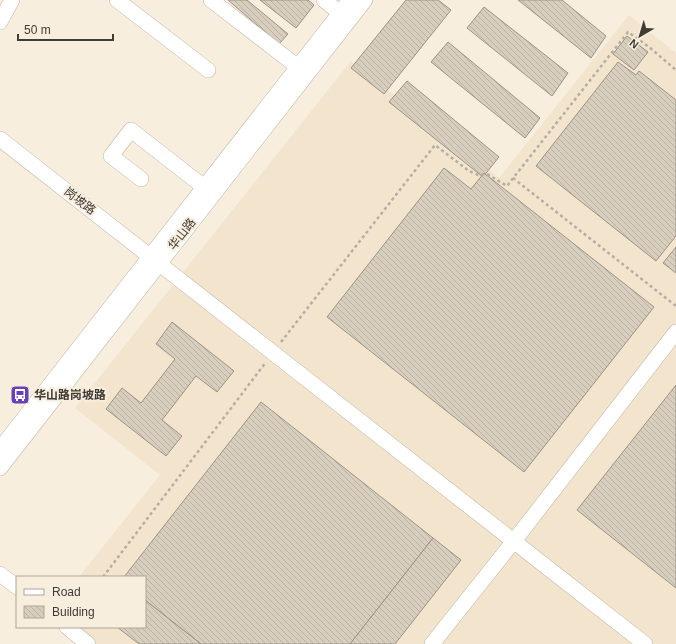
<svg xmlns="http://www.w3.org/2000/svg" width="676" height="644" viewBox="0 0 676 644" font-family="Arial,'Noto Sans SC',sans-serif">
  <defs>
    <pattern id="building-back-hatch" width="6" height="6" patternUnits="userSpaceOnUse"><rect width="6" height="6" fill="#d8cebe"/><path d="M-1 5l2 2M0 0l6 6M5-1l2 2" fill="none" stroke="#bab2a4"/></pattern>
  </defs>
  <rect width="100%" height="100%" fill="#f8eede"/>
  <!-- built -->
  <path fill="#f3e4cd" d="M629,15l47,38v591h-583l-21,-17h73v-50h-66l81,-102 -85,-67 276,-347 148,117z"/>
  <!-- building -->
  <g fill="url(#building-back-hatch)" stroke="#9c9384">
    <path d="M228,0h19l41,34 -9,10z"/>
    <path d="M260,0h48l6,5 -18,23z"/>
    <path d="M406,0h32l13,10 -67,84 -33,-26z"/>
    <path d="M518,0h44l44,36 -15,22z"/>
    <path d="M484,7l84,66 -16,23 -85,-68z"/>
    <path d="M627,36l21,16 -14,18 -21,-16z"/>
    <path d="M448,42l92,76 -15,20 -94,-76z"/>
    <path d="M618,62l18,13 3,-4 37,29v136l-20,25 -120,-95z"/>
    <path d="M407,81l92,76 -16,20 -94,-75z"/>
    <path d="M444,168l27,21 13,-16 170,134 -130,165 -197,-155z"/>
    <path d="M676,247v26l-13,-10z"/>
    <path d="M172,322l62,49 -17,21 -21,-16 -34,44 20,16 -16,20 -60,-47 16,-21 19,15 34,-44 -19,-15z"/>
    <path d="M676,385v203l-99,-78z"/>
    <path d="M261,402l172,136 -83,106h-149l-56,-44v-23h-21z"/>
    <path d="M433,538l28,22 -66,84h-45z"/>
    <path d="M145,600l56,44h-62l-22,-17h28z"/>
  </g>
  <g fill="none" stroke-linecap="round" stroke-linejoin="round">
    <defs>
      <g id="minor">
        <path d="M117,0l91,70"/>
        <path d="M211,0l87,67"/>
        <path d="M324,0l16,13"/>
        <path d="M0,22l12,-22"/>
        <path d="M0,139l645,505"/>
        <path d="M141,179l-30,-23 20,-26 73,57"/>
        <path d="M0,449l350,-449"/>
        <path d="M0,468l365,-468"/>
        <path d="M0,574l17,13"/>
        <path d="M67,627l21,17"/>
        <path d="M432,644l82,-103 162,-209"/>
      </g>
    </defs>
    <!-- minor casing -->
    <use href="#minor" stroke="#beb5a5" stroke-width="16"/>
    <!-- path -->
    <g stroke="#b5aea1" stroke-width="2.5" stroke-dasharray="3 3" stroke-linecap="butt">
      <path d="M513,178l163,128"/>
      <path d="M281,342l154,-197 34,26 9,4 9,-1 20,12 121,-154 21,15 27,23"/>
      <path d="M103,577l163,-215"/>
    </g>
    <!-- minor -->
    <use href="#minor" stroke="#fff" stroke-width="15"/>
  </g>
  <!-- icons -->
  <defs>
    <symbol id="bus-square" viewBox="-11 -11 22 22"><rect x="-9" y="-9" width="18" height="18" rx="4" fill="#6641ba" stroke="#f8eede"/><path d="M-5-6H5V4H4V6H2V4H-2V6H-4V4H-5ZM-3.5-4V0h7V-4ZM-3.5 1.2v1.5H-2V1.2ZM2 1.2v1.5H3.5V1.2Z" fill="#fff"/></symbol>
  </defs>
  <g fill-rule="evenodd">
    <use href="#bus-square" x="9" y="384" width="22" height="22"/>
  </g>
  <g text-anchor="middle" stroke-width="4" stroke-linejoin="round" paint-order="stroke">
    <!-- street labels -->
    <g font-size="12" fill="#3f3b35" stroke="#f8eede">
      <text transform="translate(80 201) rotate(38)" y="4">岗坡路</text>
      <text transform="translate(182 234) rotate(-52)" y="4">华山路</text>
    </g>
    <!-- poi labels -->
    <g font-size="12" font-weight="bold" fill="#3f3b35" stroke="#f8eede" text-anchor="start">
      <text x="34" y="399">华山路岗坡路</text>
    </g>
  </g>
  <!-- legend -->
  <rect x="16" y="576" width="130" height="52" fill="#f8eede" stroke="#aea69a"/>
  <rect x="24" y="589" width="20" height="6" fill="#ffffff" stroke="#aea69a"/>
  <text x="52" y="596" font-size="12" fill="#3f3b35">Road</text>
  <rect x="24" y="606" width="20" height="12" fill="url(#building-back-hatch)" stroke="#aea69a"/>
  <text x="52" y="616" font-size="12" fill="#3f3b35">Building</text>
  <!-- north arrow -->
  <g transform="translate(640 36) rotate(218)" stroke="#f8eede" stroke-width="3" paint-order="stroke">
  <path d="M0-3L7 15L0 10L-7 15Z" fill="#3f3b35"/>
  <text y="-6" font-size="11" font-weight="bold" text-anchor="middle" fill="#3f3b35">N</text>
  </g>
  <!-- scale -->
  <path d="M18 34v6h95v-6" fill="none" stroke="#3f3b35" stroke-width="2"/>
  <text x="24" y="34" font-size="12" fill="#3f3b35" stroke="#f8eede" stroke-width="3" paint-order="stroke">50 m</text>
</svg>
